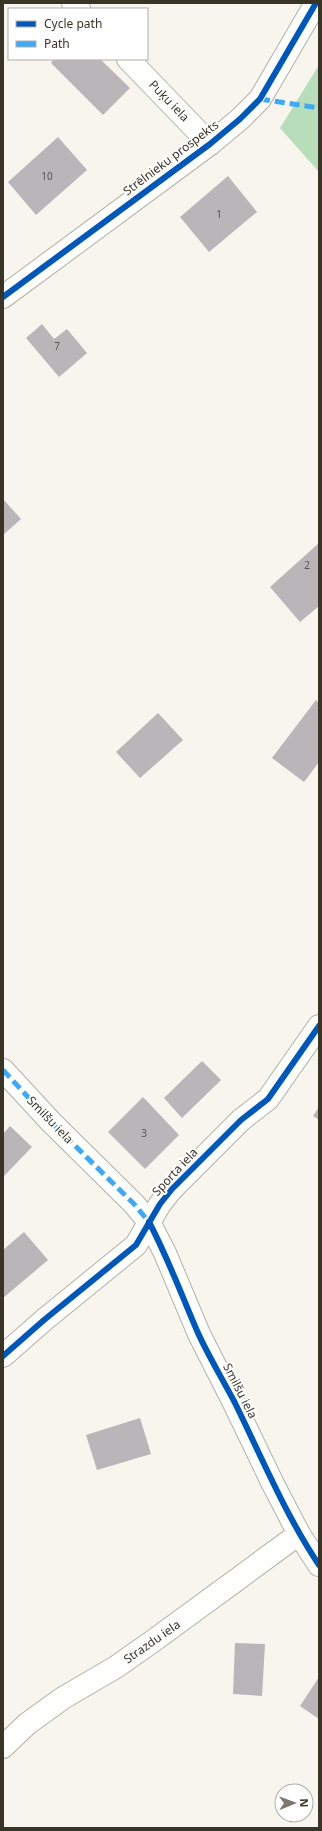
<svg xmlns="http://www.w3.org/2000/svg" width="322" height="1831" viewBox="0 0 322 1831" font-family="'Noto Sans',sans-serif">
  <rect width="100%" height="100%" fill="#f8f5ee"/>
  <!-- forest -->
  <path fill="#b8ddba" d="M319,65v107l-39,-44z"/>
  <!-- building -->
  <g fill="#b9b5b8">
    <path d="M54,59h46l30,29 -27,27 -52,-52z"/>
    <path d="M58,137l29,33 -51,45 -28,-33z"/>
    <path d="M228,176l29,36 -48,40 -29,-35z"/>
    <path d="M42,324l12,15 13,-10 20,24 -28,24 -33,-39z"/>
    <path d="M3,499l18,20 -18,16z"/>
    <path d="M319,543v63l-19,16 -30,-35z"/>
    <path d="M316,700l3,3v59l-15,20 -32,-24z"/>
    <path d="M158,713l25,27 -43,38 -24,-26z"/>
    <path d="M202,1061l19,19 -39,38 -18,-20z"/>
    <path d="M143,1097l36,38 -34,34 -37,-37z"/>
    <path d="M319,1107v13l-6,-4z"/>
    <path d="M10,1126l22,21 -29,30v-43z"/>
    <path d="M24,1232l24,28 -45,38v-48z"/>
    <path d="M140,1418l11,36 -54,16 -11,-35z"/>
    <path d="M235,1643l30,1 -3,52 -29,-2z"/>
    <path d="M319,1677v42l-19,-13z"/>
  </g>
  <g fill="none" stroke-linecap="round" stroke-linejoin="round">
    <defs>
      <g id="minor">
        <path d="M73,3l6,6"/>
        <path d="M128,59l82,85"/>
        <path d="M3,297l207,-153 30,-25 20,-20 56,-96"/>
        <path d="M3,1070l48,52 83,82 15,18 16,31 34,81 35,69 39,81 26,50 20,31"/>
        <path d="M3,1356l41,-36 92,-75 24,-41 12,-15 69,-69 27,-21 51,-73"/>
        <path d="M3,1747l24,-23 36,-26 53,-31 37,-26 146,-107"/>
      </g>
    </defs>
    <!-- minor casing -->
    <use href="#minor" stroke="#b4b0a7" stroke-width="24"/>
    <!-- minor -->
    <use href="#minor" stroke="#fefefc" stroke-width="22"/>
    <!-- quiet -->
    <g stroke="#3fa9f5" stroke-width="5" stroke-dasharray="10 5" stroke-linecap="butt">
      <path d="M260,99l59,9"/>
      <path d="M3,1070l48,52 83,82 15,18"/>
    </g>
    <defs>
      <g id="cycleway">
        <path d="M3,297l207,-153 30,-25 20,-20 56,-96"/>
        <path d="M149,1222c19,36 33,74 49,111 11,24 25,47 37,70 27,55 50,111 84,162"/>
        <path d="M3,1356l41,-36 92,-75 24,-41 12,-15 69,-69 27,-21 51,-73"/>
      </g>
    </defs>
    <!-- cycleway casing -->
    <use href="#cycleway" stroke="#fff" stroke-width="8"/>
    <!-- cycleway -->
    <use href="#cycleway" stroke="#0057b8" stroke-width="6"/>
  </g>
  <g text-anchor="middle" stroke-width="4" stroke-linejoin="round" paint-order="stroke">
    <!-- number labels -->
    <g font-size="10" fill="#5a544b">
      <text x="47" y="180">10</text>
      <text x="219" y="218">1</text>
      <text x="57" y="350">7</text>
      <text x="307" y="569">2</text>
      <text x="144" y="1137">3</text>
    </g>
    <!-- street labels -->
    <g font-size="12" fill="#3a3427" stroke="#fff">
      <text transform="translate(169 101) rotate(46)" y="4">Puķu iela</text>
      <text transform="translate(171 158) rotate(-37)" y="4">Strēlnieku prospekts</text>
      <text transform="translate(50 1120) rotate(46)" y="4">Smilšu iela</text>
      <text transform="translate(175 1172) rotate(-47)" y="4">Sporta iela</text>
      <text transform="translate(240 1391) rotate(63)" y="4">Smilšu iela</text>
      <text transform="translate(152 1642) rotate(-35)" y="4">Strazdu iela</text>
    </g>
  </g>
  <!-- border -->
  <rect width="322" height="1831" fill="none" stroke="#3a3427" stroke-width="8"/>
  <!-- legend -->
  <rect x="8" y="8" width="140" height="52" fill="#ffffff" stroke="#b0aea9"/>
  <rect x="16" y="21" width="20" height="6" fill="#0057b8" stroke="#b0aea9"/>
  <text x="44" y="28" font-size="12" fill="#3a3427">Cycle path</text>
  <rect x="16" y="41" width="20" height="6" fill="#3fa9f5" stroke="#b0aea9"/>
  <text x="44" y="48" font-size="12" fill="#3a3427">Path</text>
  <!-- north arrow -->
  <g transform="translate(294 1803) rotate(89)"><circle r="19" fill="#ffffff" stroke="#b0aea9"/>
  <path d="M0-3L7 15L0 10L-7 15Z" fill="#7c786d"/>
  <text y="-6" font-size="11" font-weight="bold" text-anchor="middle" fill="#3a3427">N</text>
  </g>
</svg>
